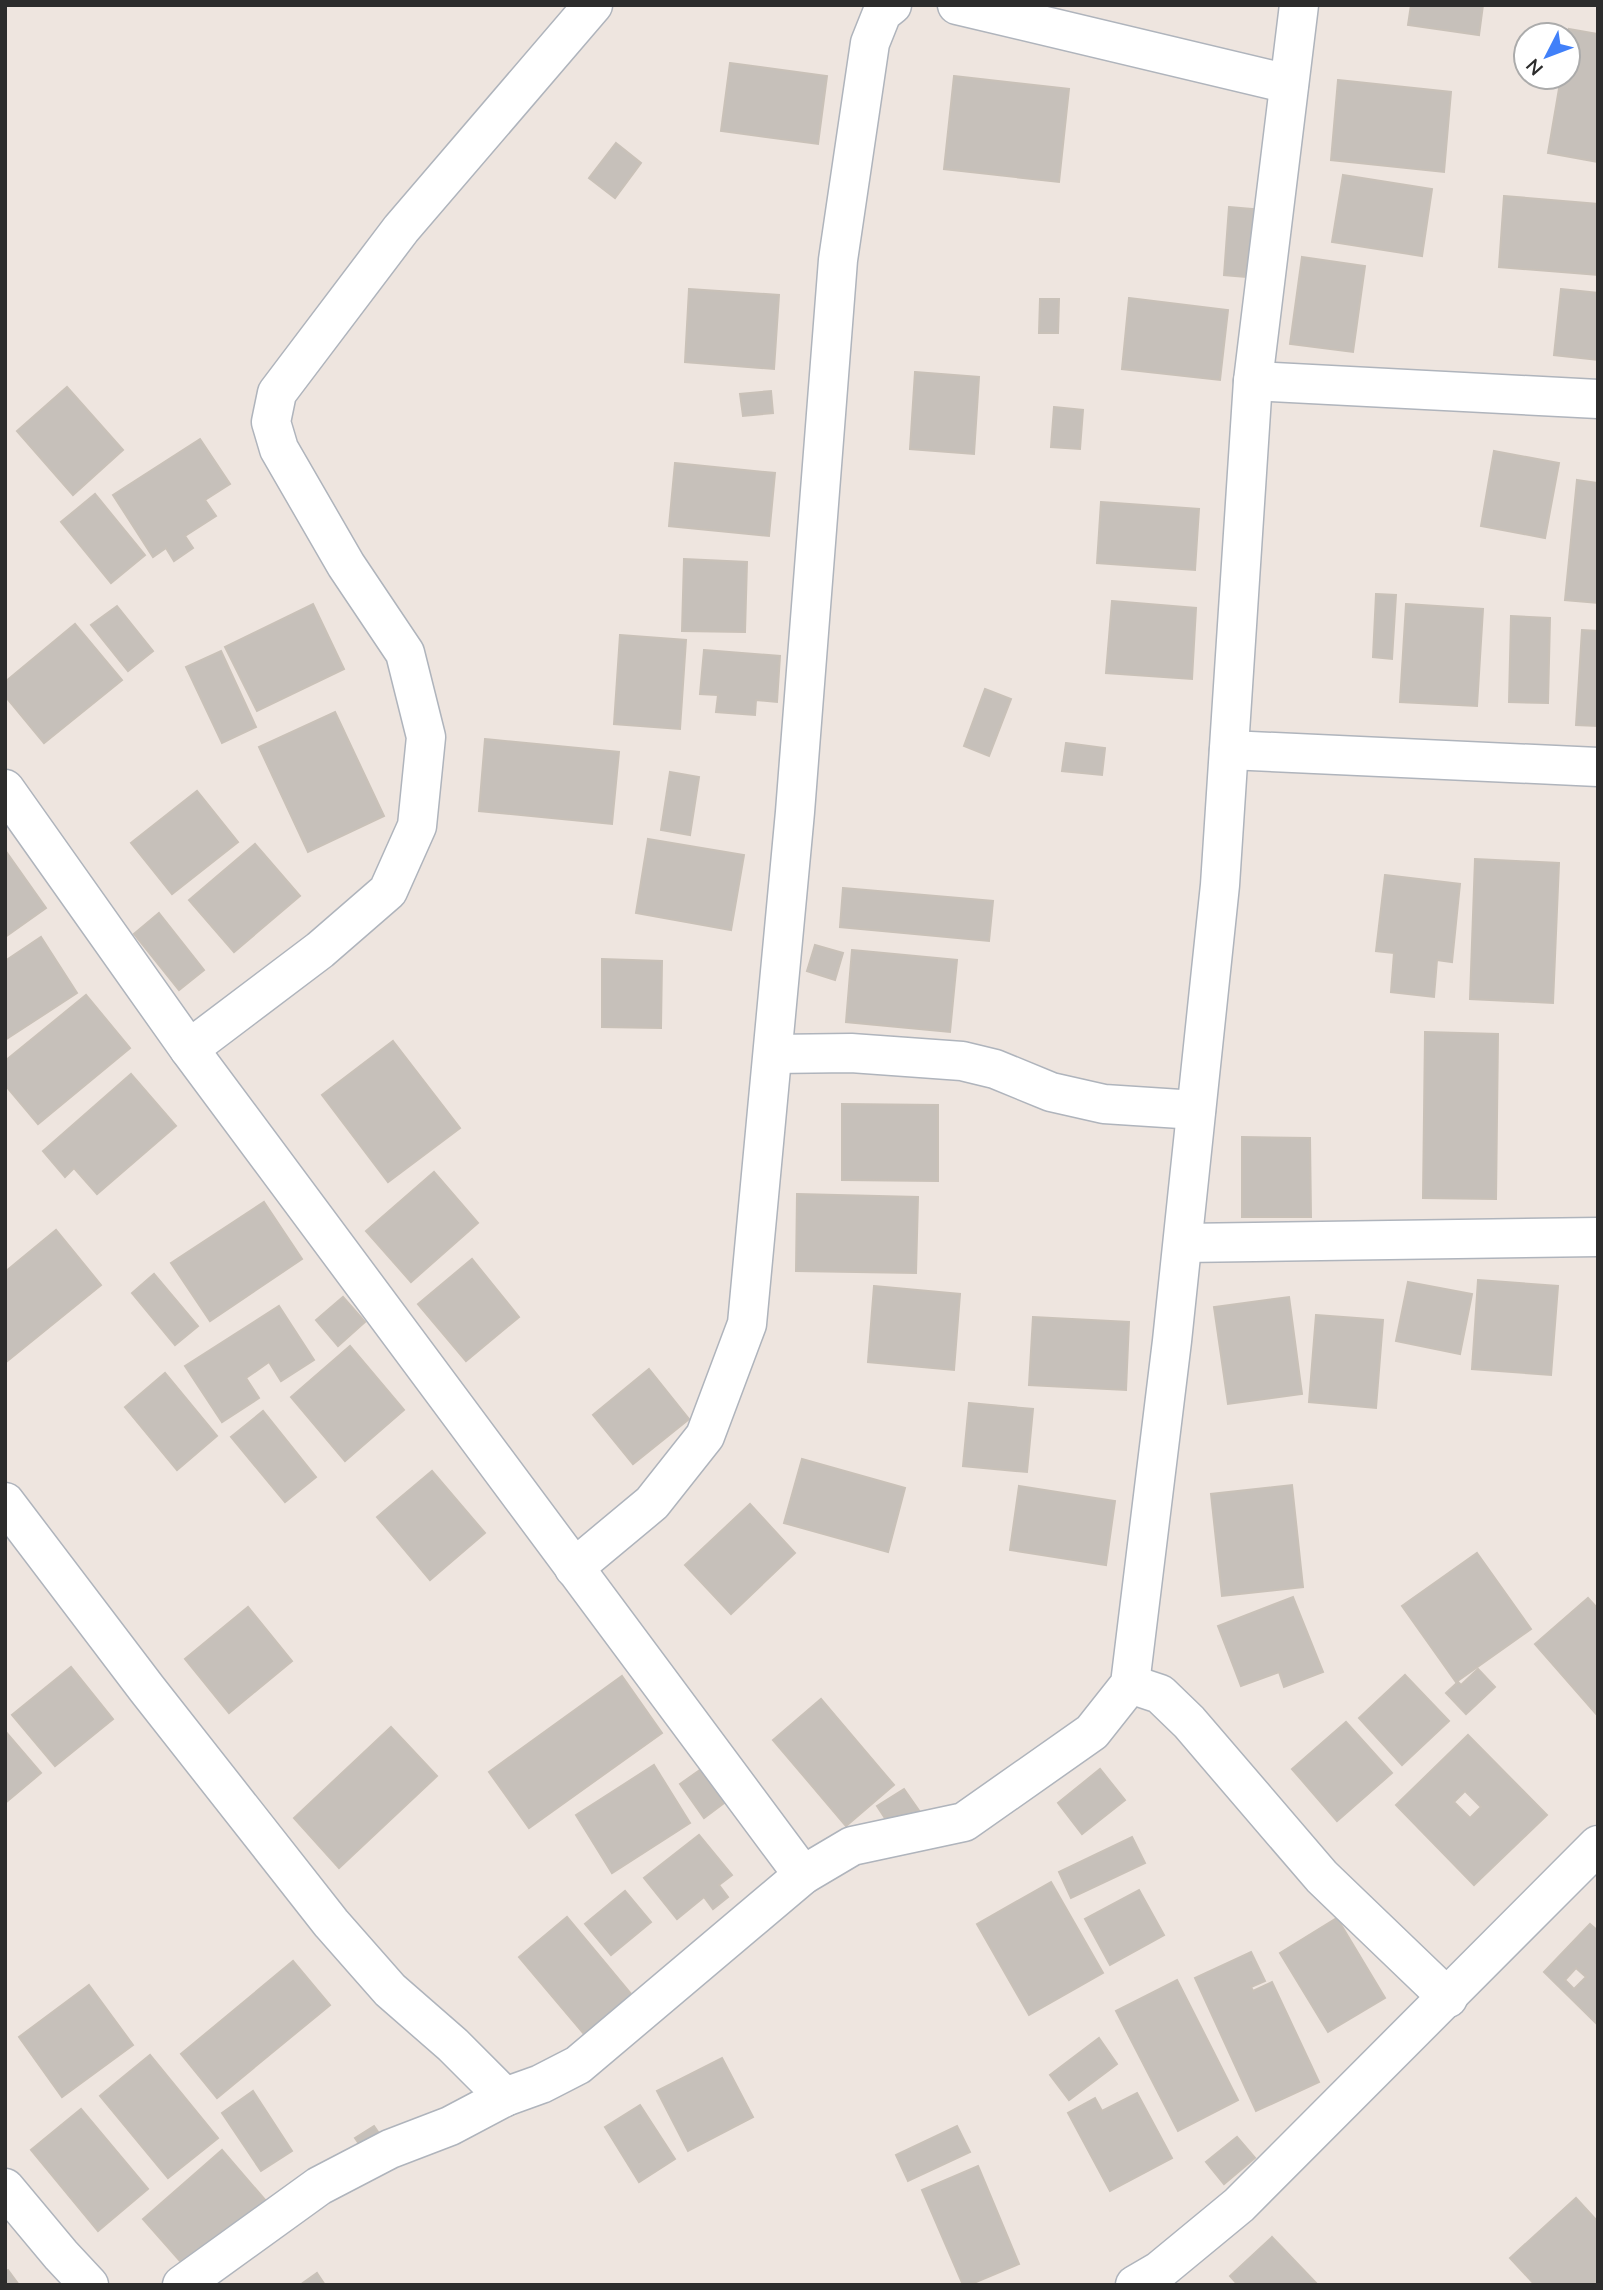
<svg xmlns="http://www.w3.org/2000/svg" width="1603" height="2290" viewBox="0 0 1603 2290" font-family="Mulish,sans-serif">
  <rect width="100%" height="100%" fill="#eee5df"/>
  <!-- building -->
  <g fill="#c6c0ba" stroke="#c9c1b8" stroke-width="2" fill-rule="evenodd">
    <path d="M1411,5h72l-4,30 -71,-10z"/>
    <path d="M1569,29l29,5v128l-50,-9 13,-76h7z"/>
    <path d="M730,63l97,13 -9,68 -97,-13z"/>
    <path d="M954,76l115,13 -10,93 -115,-13z"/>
    <path d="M1338,80l113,12 -7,80 -113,-12z"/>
    <path d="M616,143l25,20 -26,35 -26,-20z"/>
    <path d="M1343,175l89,14 -10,67 -90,-14z"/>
    <path d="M1504,196l94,8v71l-99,-8z"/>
    <path d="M1229,207l34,3 -5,68 -34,-3z"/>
    <path d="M1302,257l63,9 -12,86 -63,-8z"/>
    <path d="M689,289l90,6 -5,74 -89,-7z"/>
    <path d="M1561,289l37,4v67l-44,-5z"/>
    <path d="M1129,298l99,12 -8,70 -98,-11z"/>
    <path d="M1040,299h19l-1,34h-19z"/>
    <path d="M915,372l64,5 -5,77 -64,-5z"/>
    <path d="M67,387l56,63 -50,45 -56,-64z"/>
    <path d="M771,391l2,22 -30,3 -3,-22z"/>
    <path d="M1054,407l29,3 -3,39 -29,-2z"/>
    <path d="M200,439l30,45 -25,16 11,16 -31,20 8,12 -19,13 -8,-13 -13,9 -40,-62z"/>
    <path d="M1494,451l65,12 -14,75 -64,-12z"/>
    <path d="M675,463l100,10 -6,63 -100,-10z"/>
    <path d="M1577,480l21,3v120l-33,-3z"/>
    <path d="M95,494l50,61 -34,28 -50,-61z"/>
    <path d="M1101,502l98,7 -4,61 -98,-7z"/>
    <path d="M684,559l63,3 -2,70 -63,-1z"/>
    <path d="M1376,594l20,1 -4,64 -19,-2z"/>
    <path d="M1112,601l84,7 -4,71 -86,-6z"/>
    <path d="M313,604l31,65 -87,42 -32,-64z"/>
    <path d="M1406,604l77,5 -6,97 -77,-4z"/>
    <path d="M117,606l36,45 -25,20 -37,-46z"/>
    <path d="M1511,616l39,2 -2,85 -39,-1z"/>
    <path d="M75,624l47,56 -78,63 -39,-47v-14z"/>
    <path d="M1582,630l16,1v95l-22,-1z"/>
    <path d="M620,635l66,5 -6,89 -66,-5z"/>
    <path d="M704,650l76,6 -3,46 -21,-2 -1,15 -39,-3 2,-17 -18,-1z"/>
    <path d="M221,651l35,76 -34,16 -36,-76z"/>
    <path d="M985,689l26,10 -22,57 -25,-10z"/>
    <path d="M335,712l49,104 -76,36 -49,-105z"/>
    <path d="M485,739l134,13 -7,72 -133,-13z"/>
    <path d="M1066,743l39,5 -3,27 -40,-4z"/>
    <path d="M670,772l29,5 -9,58 -29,-5z"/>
    <path d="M197,791l41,51 -66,52 -41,-51z"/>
    <path d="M648,839l96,16 -13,75 -95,-17z"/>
    <path d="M255,844l45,52 -66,56 -45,-52z"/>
    <path d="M5,850l41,58 -41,29z"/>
    <path d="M1475,859l84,4 -6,140 -83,-4z"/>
    <path d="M1385,875l75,9 -8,78 -15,-2 -3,37 -43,-5 3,-39 -18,-2z"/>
    <path d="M843,888l150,13 -4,40 -149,-14z"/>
    <path d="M159,913l45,57 -25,20 -45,-56z"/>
    <path d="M41,937l36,56 -72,47v-79z"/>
    <path d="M815,945l28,8 -8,27 -28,-9z"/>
    <path d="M852,950l105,10 -7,72 -104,-10z"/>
    <path d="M602,959l60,2 -1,67 -59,-1z"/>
    <path d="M86,995l44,53 -92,76 -33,-39v-24z"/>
    <path d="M1425,1032l73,2 -2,165 -73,-1z"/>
    <path d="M393,1041l67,87 -72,54 -66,-87z"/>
    <path d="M131,1074l45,52 -79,68 -23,-26 -9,9 -22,-26z"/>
    <path d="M842,1104l96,1v76l-96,-1z"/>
    <path d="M1242,1137l68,1 1,79h-69z"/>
    <path d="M434,1172l44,51 -67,59 -45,-51z"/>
    <path d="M797,1194l121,3 -2,76 -120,-2z"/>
    <path d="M264,1202l38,57 -92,62 -39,-58z"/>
    <path d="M56,1230l45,55 -96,78v-91z"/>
    <path d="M472,1259l47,58 -53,44 -48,-57z"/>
    <path d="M154,1274l44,52 -23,19 -43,-52z"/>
    <path d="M1478,1280l80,6 -7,89 -79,-6z"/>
    <path d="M1408,1282l64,12 -12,60 -64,-13z"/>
    <path d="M874,1286l86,8 -6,76 -86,-8z"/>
    <path d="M343,1297l22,25 -27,24 -22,-26z"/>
    <path d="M1289,1297l13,97 -74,10 -14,-97z"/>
    <path d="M279,1306l35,54 -33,21 -12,-19 -23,16 13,20 -37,24 -37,-56z"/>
    <path d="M1316,1315l67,5 -7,88 -67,-6z"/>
    <path d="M1033,1317l96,5 -3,68 -97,-5z"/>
    <path d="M350,1346l54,64 -59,51 -54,-64z"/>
    <path d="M649,1369l40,50 -56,45 -40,-49z"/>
    <path d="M165,1373l52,63 -40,34 -52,-63z"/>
    <path d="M969,1403l64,6 -6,63 -64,-6z"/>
    <path d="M263,1411l53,66 -31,25 -54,-65z"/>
    <path d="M802,1459l103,29 -17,64 -104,-29z"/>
    <path d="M432,1471l53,62 -55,47 -53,-63z"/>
    <path d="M1292,1485l11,102 -81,9 -11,-102z"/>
    <path d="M1019,1486l96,15 -9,64 -96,-15z"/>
    <path d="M750,1504l45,49 -64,61 -46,-49z"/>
    <path d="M1477,1553l54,76 -75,53 -54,-76z"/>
    <path d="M1293,1597l30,75 -39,15 -5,-15 -38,14 -23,-60z"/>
    <path d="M1588,1598l10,11v107l-63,-72z"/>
    <path d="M248,1607l44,54 -63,52 -44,-54z"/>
    <path d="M71,1667l42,52 -58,47 -43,-51z"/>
    <path d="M1478,1669l17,18 -29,27 -20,-21 12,-11 3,3z"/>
    <path d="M1405,1675l44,46 -47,44 -43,-47z"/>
    <path d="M622,1676l40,57 -133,95 -40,-56z"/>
    <path d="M821,1699l73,86 -48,41 -73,-86z"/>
    <path d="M1346,1722l46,51 -55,48 -45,-52z"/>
    <path d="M391,1727l46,49 -98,92 -45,-50z"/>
    <path d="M5,1731l36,42 -36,30z"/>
    <path d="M1468,1735l79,80 -73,70 -78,-80zM1465,1791l16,16 -11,11 -16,-16z"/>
    <path d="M654,1765l36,58 -78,50 -36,-58z"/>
    <path d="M1100,1769l25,31 -43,34 -24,-31z"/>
    <path d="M700,1770l24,33 -20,15 -24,-34z"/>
    <path d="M904,1789l16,23 -28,17 -15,-23z"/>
    <path d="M699,1835l33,40 -13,10 9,12 -15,12 -9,-12 -27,22 -33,-41z"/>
    <path d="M1132,1837l13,26 -74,35 -12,-26z"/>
    <path d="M1051,1882l52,91 -74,42 -52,-91z"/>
    <path d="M1139,1890l25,45 -54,30 -25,-46z"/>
    <path d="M625,1891l26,31 -40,33 -26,-31z"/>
    <path d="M567,1917l65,78 -48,39 -65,-77z"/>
    <path d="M1337,1918l48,80 -57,34 -48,-79z"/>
    <path d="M1590,1924l8,7v94l-54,-53zM1576,1968l10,9 -12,12 -9,-9z"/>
    <path d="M1251,1952l14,29 -14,6 2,4 19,-9 47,100 -63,29 -61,-133z"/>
    <path d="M293,1961l37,44 -113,93 -36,-44z"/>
    <path d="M1177,1980l61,120 -60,31 -62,-120z"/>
    <path d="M89,1985l44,60 -71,52 -43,-60z"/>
    <path d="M1099,2038l18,26 -48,36 -19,-25z"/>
    <path d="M150,2055l68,83 -50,40 -68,-82z"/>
    <path d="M722,2058l31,59 -65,34 -31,-60z"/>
    <path d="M253,2091l39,60 -31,20 -39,-58z"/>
    <path d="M1137,2093l35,65 -62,33 -42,-78 27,-15 7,13z"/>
    <path d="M640,2105l35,54 -36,23 -34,-55z"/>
    <path d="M81,2109l67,80 -50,42 -67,-81z"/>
    <path d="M374,2126l13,19 -18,13 -14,-20z"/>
    <path d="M957,2126l13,26 -62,29 -12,-26z"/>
    <path d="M1237,2137l18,21 -31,26 -18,-22z"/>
    <path d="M222,2150l44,51 -78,69 -45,-51z"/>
    <path d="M978,2166l41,98 -50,21h-6l-41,-95z"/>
    <path d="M1576,2198l22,24v63h-63l-25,-27z"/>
    <path d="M1272,2237l46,48h-80l-8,-9z"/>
    <path d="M8,2270l11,15h-14v-13z"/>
    <path d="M317,2273l8,12h-25z"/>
  </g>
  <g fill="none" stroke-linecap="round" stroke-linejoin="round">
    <defs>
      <g id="street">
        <path d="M957,5l332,79"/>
        <path d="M1253,381l345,18"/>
        <path d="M1229,750l369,17"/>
        <path d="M5,789l184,260 614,826"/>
        <path d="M189,1049l131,-99 68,-59 29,-65 9,-89 -21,-84 -59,-88 -67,-116 -8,-27 6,-29 124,-164 192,-224"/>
        <path d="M773,1054l78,-1 111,8 33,8 56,23 53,12 92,6"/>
        <path d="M1183,1243l415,-6"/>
        <path d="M5,1502l142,187 184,234 59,67 63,55 52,52"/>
        <path d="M574,1568l78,-65 53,-67 42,-112 48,-512 43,-552 32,-217 12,-30 10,-8"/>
        <path d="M1130,1684l30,10 29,28 133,155 126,121"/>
        <path d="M5,2188l56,67 28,30"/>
        <path d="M182,2285l137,-99 71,-37 60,-23 55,-29 36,-13 37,-19 225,-190 49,-29 112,-24 128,-90 38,-48 42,-343 48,-456 33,-504 46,-376"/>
        <path d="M1135,2285l24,-14 80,-66 359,-360"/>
      </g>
    </defs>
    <!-- street casing -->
    <use href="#street" stroke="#afb4bc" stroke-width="41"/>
    <!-- street -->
    <use href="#street" stroke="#fff" stroke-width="38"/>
  </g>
  <!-- border -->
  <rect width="1603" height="2290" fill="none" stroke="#2c2c2c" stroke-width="14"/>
  <!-- north arrow -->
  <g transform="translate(1547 56) rotate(228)"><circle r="33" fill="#ffffff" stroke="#ababab" stroke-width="2"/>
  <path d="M0-5L12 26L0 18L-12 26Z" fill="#4180f9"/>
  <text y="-10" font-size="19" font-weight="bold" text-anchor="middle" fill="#2c2c2c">N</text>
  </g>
</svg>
